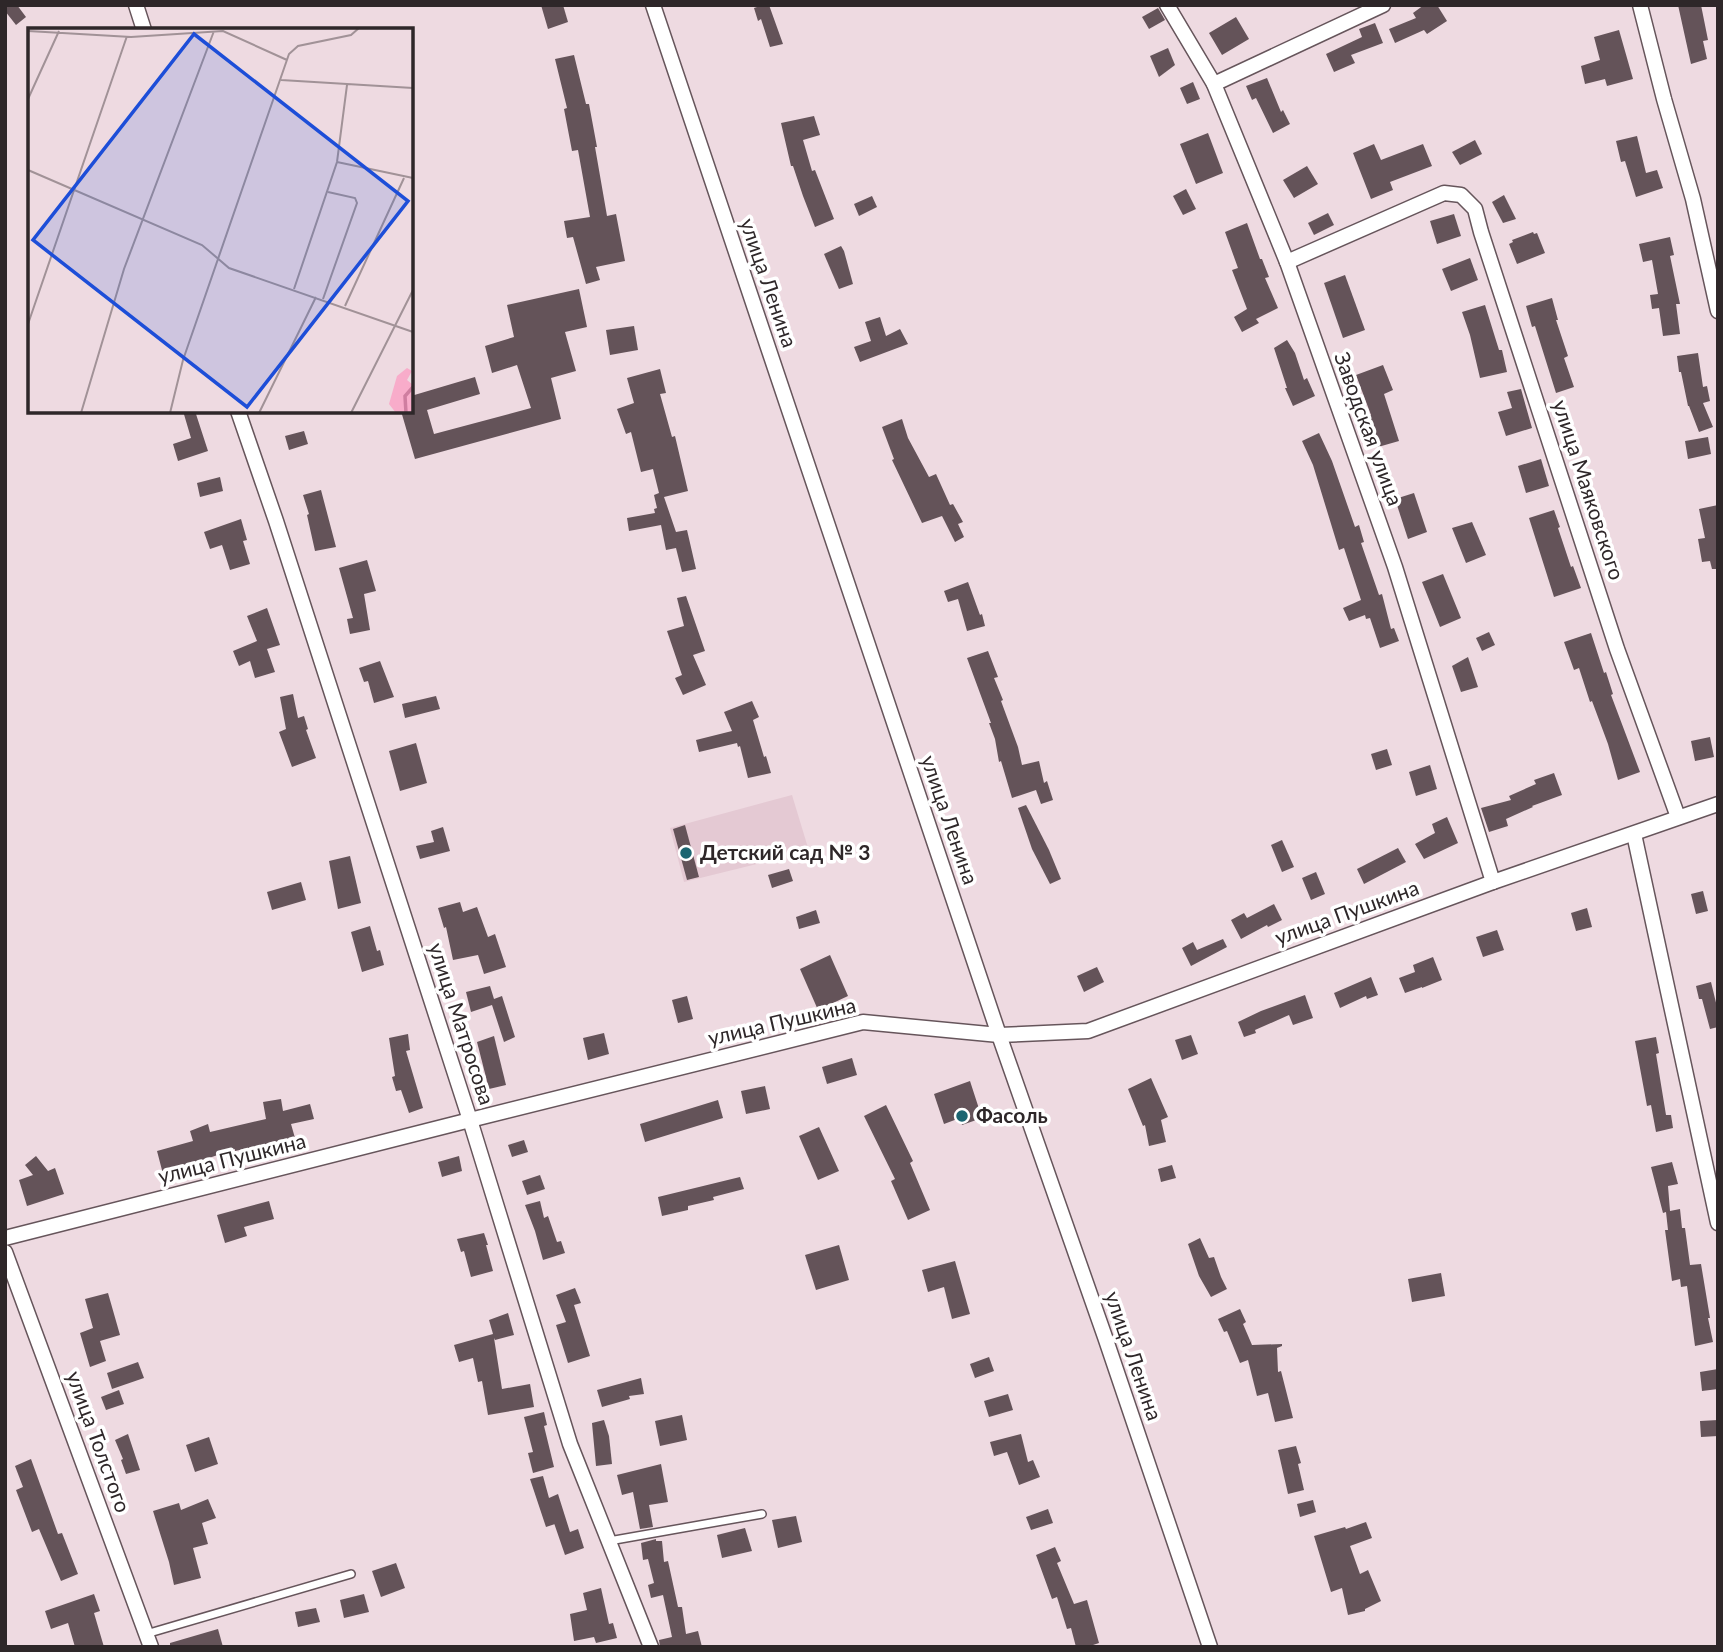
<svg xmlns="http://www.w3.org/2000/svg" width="1723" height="1652" viewBox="0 0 1723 1652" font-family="Lato,sans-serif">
  <rect width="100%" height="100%" fill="#eedae1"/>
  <!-- built -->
  <path fill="#e4c9d3" d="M792,795l17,56 -125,31 -14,-54z"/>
  <!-- building -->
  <g fill="#645359">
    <path d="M5,5h12l9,12 -10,8 -11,-14z"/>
    <path d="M541,5h22l5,17 -20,7z"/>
    <path d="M757,5h12l14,39 -13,3 -9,-28 -3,2 -4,-13 3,-1z"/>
    <path d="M1424,5h13l10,16 -20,13 -3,-4 -29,13 -6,-14 27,-11 -3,-5z"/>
    <path d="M1678,5h23l7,35 -5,1 4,18 -16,5z"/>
    <path d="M1158,8l7,12 -16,9 -7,-12z"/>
    <path d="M1236,17l13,22 -27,16 -13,-22z"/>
    <path d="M1375,23l8,20 -32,12 4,8 -21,9 -8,-18 36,-17 -3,-8z"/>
    <path d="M1619,30l14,49 -26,7 -2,-7 -20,5 -4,-18 19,-6 -6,-23z"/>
    <path d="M1168,48l7,17 -16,12 -9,-21z"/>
    <path d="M574,55l12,49h3l8,43h-2l12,69 9,-2 9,47 -29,6 4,13 -14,4 -13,-47 -6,1 -3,-17 26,-4 -12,-67 -6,1 -8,-42 3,-1 -12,-49z"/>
    <path d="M1267,78l14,34 2,-2 7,14 -17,9 -17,-35 -4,2 -6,-14z"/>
    <path d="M1193,82l7,17 -13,5 -7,-16z"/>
    <path d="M814,116l6,19 -17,5 9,31 3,-1 19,49 -19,8 -12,-31 -10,-30h-2l-10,-43z"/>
    <path d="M1208,133l15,40 -27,11 -16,-40z"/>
    <path d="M1637,136l9,37 11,-3 6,18 -27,9 -11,-36 -4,1 -5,-21z"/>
    <path d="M1475,140l7,14 -22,11 -8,-13z"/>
    <path d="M1374,144l7,16 42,-16 9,22 -42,16 3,8 -22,9 -18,-46z"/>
    <path d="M1307,166l11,18 -24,14 -11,-18z"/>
    <path d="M1186,189l10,20 -13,6 -10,-19z"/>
    <path d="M1504,195l12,24 -13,4 -11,-21z"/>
    <path d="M872,196l5,11 -18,9 -5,-12z"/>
    <path d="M1328,213l6,12 -20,10 -6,-12z"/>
    <path d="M1454,214l7,22 -24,8 -7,-23z"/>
    <path d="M1247,223l13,36h2l7,18 -4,1 13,30 -22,11 3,4 -17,9 -8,-15 13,-8 -15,-39 6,-2 -13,-36z"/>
    <path d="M1533,232l1,2 3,-1 8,20 -28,11 -8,-20 4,-2 -1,-2z"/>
    <path d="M1670,237l4,18 -4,1 10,48h-4l4,30 -17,2 -4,-28 -7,1 -2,-14 8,-1 -6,-34 -9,2 -4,-18z"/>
    <path d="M841,246l3,5 9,33 -14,5 -15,-35z"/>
    <path d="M1470,258l8,22 -27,11 -9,-22z"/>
    <path d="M1345,275l20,55 -22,8 -19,-55z"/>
    <path d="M579,289l8,38 -22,5 11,39 -25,7 10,41 -146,40 -14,-48h10v-15l64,-19 5,17 -53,16 7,24 97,-26 -14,-43 -25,8 -7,-27 29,-9 -7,-32z"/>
    <path d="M1552,298l6,22h-2l12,36 -4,2 10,29 -18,6 -21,-67 -3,1 -6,-21z"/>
    <path d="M1485,305l14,45h3l5,22 -27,6 -10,-43 -8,-23z"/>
    <path d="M880,317l6,19 14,-7 8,15 -48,18 -6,-15 17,-6 -6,-19z"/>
    <path d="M634,326l4,24 -28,5 -4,-25z"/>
    <path d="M1287,340l8,13 9,27 3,-2 8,18 -22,10 -8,-18h2l-13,-40z"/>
    <path d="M1698,353l5,34 4,-1 3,15 -7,2 10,24 -14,5 -10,-26h-1l-7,-34h-2l-2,-16z"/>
    <path d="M1383,365l10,25 -9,4 15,47 -21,6 -10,-31 3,-1 -15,-40z"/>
    <path d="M660,369l6,24 -6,1 12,43 3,-1 13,55 -24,6 12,35 11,-2 9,39 -14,3 -6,-24 -10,2 -5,-25 -32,6 -2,-13 28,-5 -1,-4 3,-1 -3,-13 5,-2 -6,-24 -12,3 -10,-40 -5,2 -9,-25 17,-6 -7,-25z"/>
    <path d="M1521,389l11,39 -26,8 -8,-24 14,-4 -5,-16z"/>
    <path d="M183,411h12l13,40 -30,10 -5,-17 18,-6z"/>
    <path d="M902,419l6,19 21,39 7,-3 14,31 3,-1 10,18 -5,2 6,13 -9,5 -13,-26 -20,7 -30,-63 2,-1 -12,-32z"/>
    <path d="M304,431l4,13 -19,6 -4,-14z"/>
    <path d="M1319,433l13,28 23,66 4,-2 5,17 -3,1 18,52 3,-1 9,35 3,-1 5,13 -19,7 -10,-30 -4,1 -1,-4 -16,6 -6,-13 18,-8 -17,-52 -5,2 -26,-85 -11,-24z"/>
    <path d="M1708,437l3,17 -23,5 -3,-18z"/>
    <path d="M1541,459l8,27 -23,7 -8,-27z"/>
    <path d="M220,477l3,14 -23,6 -3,-14z"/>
    <path d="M321,490l15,57 -21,4 -8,-36 2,-1 -6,-19z"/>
    <path d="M1414,493l13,39 -19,7 -13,-40z"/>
    <path d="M1718,505v64h-6l-2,-8 -8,1 -4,-23 7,-1 -6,-29z"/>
    <path d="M1554,510l6,17 -2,1 13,39 2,-1 8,22 -27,9 -25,-79z"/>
    <path d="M241,519l6,21 -4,1 7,23 -20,6 -8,-25 -12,4 -6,-17z"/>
    <path d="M1472,522l14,33 -20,8 -14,-35z"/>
    <path d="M367,560l9,31 -12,3 6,36 -20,4 -3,-15 6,-1 -14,-50z"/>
    <path d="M1443,574l18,44 -21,9 -18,-45z"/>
    <path d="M968,582l12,33 2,-1 3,12 -18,5 -9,-32 -10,3 -4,-11z"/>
    <path d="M686,596l19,55 -12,4 13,30 -23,10 -8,-17 7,-3 -15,-44 17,-5 -7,-28z"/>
    <path d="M267,608l13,37 -13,4 8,23 -20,6 -5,-17 -11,5 -6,-15 24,-10 -10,-25z"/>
    <path d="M1489,632l6,13 -13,6 -6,-13z"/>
    <path d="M1591,633l13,40 2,-1 7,22 -2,1 29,77 -22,8 -10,-36 -16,-43 -2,1 -11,-34 -5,2 -10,-28z"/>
    <path d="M988,651l10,26 -4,1 9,22 -2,1 17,46 4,18 17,-4 5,22 3,-2 6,19 -12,4 -5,-14 -24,8 -11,-37 -2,1 -4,-23 -6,-16h2l-24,-65z"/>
    <path d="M1468,657l10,30 -17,5 -9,-26z"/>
    <path d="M380,661l14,36 -20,6 -6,-22 -4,1 -5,-14z"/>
    <path d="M293,694l5,24 6,-2 4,13 -2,1 10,28 -24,9 -13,-35 7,-3 -6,-32z"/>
    <path d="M436,696l4,13 -35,9 -3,-14z"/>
    <path d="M752,701l7,16 -6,3 11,37 2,-1 5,17 -23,5 -8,-32 -2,1 -1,-4 -38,9 -3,-12 36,-9 -8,-19z"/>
    <path d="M1710,737l4,20 -19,4 -4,-20z"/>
    <path d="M416,743l11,40 -27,8 -11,-40z"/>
    <path d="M1387,749l5,16 -16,5 -5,-16z"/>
    <path d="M1430,765l7,24 -21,7 -7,-24z"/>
    <path d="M1554,773l8,22 -30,11 1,1 -27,12 2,7 -19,6 -8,-24 30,-8 -2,-4 27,-12 -2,-4z"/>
    <path d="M1026,805l23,45 12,29 -11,5 -18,-35 -14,-41z"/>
    <path d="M1447,817l11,26 -34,16 -9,-15 20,-11 -3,-9z"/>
    <path d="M685,825l14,52 -12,3 -14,-51z"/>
    <path d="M443,827l7,24 -30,8 -4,-13 18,-4 -3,-11z"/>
    <path d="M1282,840l12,27 -12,5 -11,-27z"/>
    <path d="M1398,848l8,14 -42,22 -7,-15z"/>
    <path d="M350,856l11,47 -23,6 -9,-48z"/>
    <path d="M789,869l4,12 -21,7 -4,-13z"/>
    <path d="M1316,872l9,22 -14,6 -9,-22z"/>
    <path d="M301,882l5,18 -34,10 -5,-18z"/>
    <path d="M1703,891l5,20 -12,3 -5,-20z"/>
    <path d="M460,902l3,10 14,-5 11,30 7,-3 11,33 -22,7 -6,-19 -25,5 -7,-33 -2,1 -6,-20z"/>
    <path d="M1274,904l8,16 -14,7 -1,-2 -26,14 -10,-19 13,-7 3,5z"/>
    <path d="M1587,908l5,19 -16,4 -5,-18z"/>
    <path d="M816,910l4,13 -21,6 -3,-12z"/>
    <path d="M370,926l7,25 3,-1 4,15 -22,7 -11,-40z"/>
    <path d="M1497,930l7,20 -21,7 -7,-20z"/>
    <path d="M1223,939l4,8 -36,19 -9,-18 11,-6 4,8z"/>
    <path d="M830,955l18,41 -30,14 -18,-41z"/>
    <path d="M1433,957l9,23 -20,8v-1l-17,6 -6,-15 16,-6 -2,-7z"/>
    <path d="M1097,967l7,15 -20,10 -7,-16z"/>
    <path d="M1371,977l7,18 -11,4 -1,-3 -26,12 -6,-15z"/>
    <path d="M1711,982l7,29v16l-8,2 -8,-30h-3l-3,-13z"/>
    <path d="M490,986l4,13 8,-3 13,41 -11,5 -12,-37 -21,7 -5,-20z"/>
    <path d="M1305,995l8,23 -20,7 -4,-10 -34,15 1,3 -12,4 -6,-15 23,-11z"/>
    <path d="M687,996l6,23 -15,4 -6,-23z"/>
    <path d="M604,1033l5,21 -21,6 -5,-22z"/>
    <path d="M408,1034l2,16 -4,1 17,57 -14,5 -8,-23 -5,1 -4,-14 3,-1 -6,-38z"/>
    <path d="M1191,1035l7,19 -16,6 -7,-20z"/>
    <path d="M494,1036l12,49 -17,4 -12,-47z"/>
    <path d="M1656,1037l3,16 -3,1 10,61h5l2,13 -17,4 -5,-27 -4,1 -12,-65z"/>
    <path d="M852,1058l5,17 -30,9 -5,-17z"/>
    <path d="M1151,1078l17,39 -7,3 5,22 -17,4 -4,-21 -2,1 -15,-37z"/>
    <path d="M970,1081l12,37 -20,7 -2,-7 -16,6 -10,-30z"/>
    <path d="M765,1086l5,23 -24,5 -5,-23z"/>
    <path d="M281,1099l2,12 27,-7 4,15 -23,5 4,14 -60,13v-2l-55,19 1,2 -18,4 -6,-23 36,-10 -3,-10 18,-7 2,8 56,-13 -3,-17z"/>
    <path d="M718,1100l5,18 -78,24 -5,-18z"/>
    <path d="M886,1105l27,56 -3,2 20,47 -22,10 -17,-39 4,-2 -31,-63z"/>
    <path d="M819,1127l20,44 -21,9 -19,-44z"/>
    <path d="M524,1140l4,12 -16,5 -4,-12z"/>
    <path d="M36,1156l12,15 7,-3 9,26 -37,12 -8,-26 14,-5 -8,-10z"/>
    <path d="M459,1156l3,15 -20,6 -4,-15z"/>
    <path d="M1672,1162l6,22 -10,2 2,25 10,-2 2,19h3l5,37 11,-1 9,54h-2l5,24 -18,4 -8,-60 -6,1 -1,-8 -8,2 -7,-51h3l-2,-18 -3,1 -12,-46z"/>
    <path d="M1172,1165l4,13 -15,4 -3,-13z"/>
    <path d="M540,1175l5,14 -18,6 -5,-14z"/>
    <path d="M740,1177l4,12 -31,8 1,3 -26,6v4l-26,6 -4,-19z"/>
    <path d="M269,1201l5,18 -30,8 3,9 -22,7 -8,-28z"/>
    <path d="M540,1201l4,17 4,-2 9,26 4,-1 4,12 -22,7 -8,-29 -10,-26z"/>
    <path d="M484,1233l4,12h-2l7,26 -22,6 -7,-26 -3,1 -4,-13z"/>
    <path d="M1200,1238l9,20 5,-1 7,20 6,12 -16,8 -12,-21 -11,-32z"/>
    <path d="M839,1245l10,35 -33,10 -11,-35z"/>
    <path d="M955,1261l15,53 -18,5 -8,-32 -16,5 -6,-22z"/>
    <path d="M1441,1273l4,23 -33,6 -4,-23z"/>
    <path d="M575,1288l6,15 -7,2 16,51 -22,7 -12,-38 10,-3 -10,-27z"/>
    <path d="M108,1293l12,42 -20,6 6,20 -16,6 -10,-34 13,-5 -8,-29z"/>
    <path d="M1240,1309l6,13 -3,2 9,21 30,-1v2l-5,2 1,24 3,-1 12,47 -18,4 -7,-29 -11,3 -9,-36 -8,3 -13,-32 -3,1 -6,-13z"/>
    <path d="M508,1313l6,22 -19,5 -1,-2 8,51 28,-5 4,23 -46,8 -6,-34 -4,1 -5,-24 -14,4 -5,-17 39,-11 -4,-14z"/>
    <path d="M989,1357l5,14 -19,7 -5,-14z"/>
    <path d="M138,1362l6,16 -32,11 -5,-16z"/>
    <path d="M1718,1369v20l-16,2 -2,-19z"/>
    <path d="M641,1378l3,16 -15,2 1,3 -28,8 -5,-17z"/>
    <path d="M119,1390l5,14 -18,6 -5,-13z"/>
    <path d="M1008,1394l5,16 -24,7 -5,-16z"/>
    <path d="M544,1412l3,13 -3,1 10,41 -21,6 -5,-20 5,-1 -9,-35z"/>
    <path d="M682,1415l5,25 -27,6 -5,-25z"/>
    <path d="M604,1420l5,16 3,28 -16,2 -4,-43z"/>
    <path d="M1718,1420v16l-17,1 -1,-16z"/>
    <path d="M128,1434l12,36 -14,4 -5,-14 2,-1 -8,-19z"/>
    <path d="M1021,1434l7,28 5,-2 7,17 -21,8 -12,-33 -13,4 -4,-14z"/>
    <path d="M209,1437l9,27 -23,8 -9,-27z"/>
    <path d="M1296,1446l5,17 -3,1 6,26 -16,4 -10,-44z"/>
    <path d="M31,1459l27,75 4,-1 16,41 -17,7 -22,-52 -7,3 -16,-42 7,-3 -8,-21z"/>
    <path d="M661,1464l7,38 -19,3 4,22 -13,2 -7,-37 -11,3 -5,-20z"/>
    <path d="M543,1476l6,22 9,-4 12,38 8,-3 6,19 -19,7 -11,-32 1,1 -9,3 -16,-48z"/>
    <path d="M208,1499l8,19 -14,5 6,21 -15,4 8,30 -27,7 -5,-23 -16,-51 26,-8 2,7z"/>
    <path d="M1313,1500l3,12 -16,5 -3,-13z"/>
    <path d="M1048,1509l5,14 -22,7 -5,-13z"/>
    <path d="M796,1516l6,26 -24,6 -6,-28z"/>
    <path d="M1366,1522l6,16 -22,8 10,28 8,-4 13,31 -16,8v2l-17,4 -6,-27 -11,4 -17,-56 31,-9 1,2z"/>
    <path d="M745,1528l7,23 -30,7 -5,-23z"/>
    <path d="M656,1539v2h6l2,21 4,-1 10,46h4l4,27 12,-3 4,16h-42l-1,-7 13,-3 -9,-42 -12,3 -3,-13 6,-2 -6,-24 -5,1 -2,-17z"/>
    <path d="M1055,1547l6,14 -4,2 17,41 13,-4 12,43 -12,4h-11l-5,-19 -4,1 -10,-32 -5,2 -16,-44z"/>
    <path d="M396,1563l9,25 -24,9 -9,-26z"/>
    <path d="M601,1588l8,36 4,-1 4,15 -21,5 -2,-6 -20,4 -4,-27 17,-4 -4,-17z"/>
    <path d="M94,1594l6,17 -6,2 10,34h-29l-7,-24 -17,6 -6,-18z"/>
    <path d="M364,1594l5,18 -25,6 -4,-18z"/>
    <path d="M316,1608l4,14 -22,5 -3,-15z"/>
    <path d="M218,1629l5,18h-53v-4z"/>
  </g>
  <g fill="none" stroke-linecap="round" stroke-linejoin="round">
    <defs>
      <g id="lane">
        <path d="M609,1541l153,-27"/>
        <path d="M146,1634l205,-60"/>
      </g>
      <g id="street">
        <path d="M136,5l8,25"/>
        <path d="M653,5l346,1030 106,302 105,310"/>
        <path d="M1167,5l47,79 73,178 108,305 98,315"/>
        <path d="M1640,5l24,94 29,100 25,112"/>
        <path d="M1214,84l169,-79"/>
        <path d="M1287,262l157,-69 17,2 14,14 6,23 136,417 61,168"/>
        <path d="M238,411l38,110 194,599 100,324 81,203"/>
        <path d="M1634,834l84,389"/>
        <path d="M5,1238l465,-118 393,-98 136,13 89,-4 405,-149 225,-78"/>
        <path d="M5,1252l146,395"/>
      </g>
    </defs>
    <!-- lane casing -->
    <use href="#lane" stroke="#66555b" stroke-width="10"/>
    <!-- street casing -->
    <use href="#street" stroke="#66555b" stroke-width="17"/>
    <!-- lane -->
    <use href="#lane" stroke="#fff" stroke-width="7"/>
    <!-- street -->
    <use href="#street" stroke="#fff" stroke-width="14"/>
  </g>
  <!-- markers -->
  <g fill="#1b6571" stroke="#fff" stroke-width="2.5">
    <circle cx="686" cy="853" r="7"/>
    <circle cx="962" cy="1116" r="7"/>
  </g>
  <g text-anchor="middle" stroke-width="7" stroke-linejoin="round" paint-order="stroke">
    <!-- street labels -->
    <g font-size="21" fill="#2e2729" stroke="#fff">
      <text transform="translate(768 283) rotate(71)" y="7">улица Ленина</text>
      <text transform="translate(1368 429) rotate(70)" y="7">Заводская улица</text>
      <text transform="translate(1588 490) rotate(72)" y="7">улица Маяковского</text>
      <text transform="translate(949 820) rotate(71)" y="7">улица Ленина</text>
      <text transform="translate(1347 913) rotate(-20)" y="7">улица Пушкина</text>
      <text transform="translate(782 1022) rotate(-13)" y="7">улица Пушкина</text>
      <text transform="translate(461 1024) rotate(72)" y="7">улица Матросова</text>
      <text transform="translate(232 1159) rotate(-14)" y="7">улица Пушкина</text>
      <text transform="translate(1133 1356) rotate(71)" y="7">улица Ленина</text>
      <text transform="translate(98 1442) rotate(70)" y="7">улица Толстого</text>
    </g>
    <!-- poi labels -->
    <g font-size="21" font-weight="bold" fill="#2e2729" stroke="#fff" text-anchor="start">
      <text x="700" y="860">Детский сад № 3</text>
      <text x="976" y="1123">Фасоль</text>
    </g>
  </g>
  <!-- overview -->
  <g transform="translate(28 28)">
    <rect width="385" height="385" fill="#eedae1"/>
    <path d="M379,340l5,3 -5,9 6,5v28h-17l-7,-9 8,-28z" fill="#f8acca"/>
    <path fill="none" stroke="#cf7ea0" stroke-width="3.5" d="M378,385l-1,-17 8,-9"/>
    <path fill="none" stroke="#a19297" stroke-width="2" d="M0,3l103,6 92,-6 64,29M253,52l132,8M0,71l31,-68M309,134l76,16M0,142l174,75 27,23 184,64M266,261l43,-127 10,-77M295,271l34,-96 -2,-5 -27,-6M317,278l59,-128M0,296l99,-288M53,385l43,-144 90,-238M142,385l13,-53 106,-306 9,-8 53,-11 8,-7M231,385l57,-116M323,385l62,-123"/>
    <path fill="#1d4ed8" fill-opacity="0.15" stroke="#1d4ed8" stroke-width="3.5" d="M166,6l214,167 -161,206 -214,-167z"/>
    <rect width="385" height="385" fill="none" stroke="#2e2729" stroke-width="3.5"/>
  </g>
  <!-- border -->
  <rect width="1723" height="1652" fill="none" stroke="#2e2729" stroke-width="14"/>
</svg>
